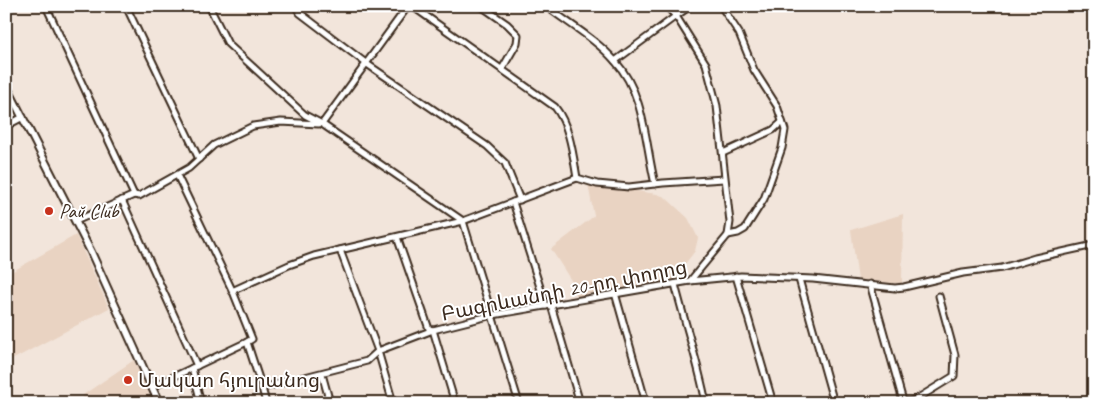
<svg xmlns="http://www.w3.org/2000/svg" width="1100" height="409" viewBox="0 0 1100 409" font-family="Caveat,'Noto Sans Armenian',sans-serif">
  <rect width="100%" height="100%" fill="#f2e5db"/>
  <filter id="ink" filterUnits="userSpaceOnUse"><feTurbulence type="fractalNoise" baseFrequency=".02" numOctaves="2"/><feDisplacementMap in="SourceGraphic" scale="10" xChannelSelector="R" yChannelSelector="G"/><feConvolveMatrix kernelMatrix="1 2 1 2 8 2 1 2 1" color-interpolation-filters="sRGB"/></filter>
  <g filter="url(#ink)">
    <!-- built -->
    <g fill="#e9d3c2">
      <path d="M588,184l69,10 8,3 23,21 10,20 -3,13 -24,31 -94,15 -5,-15 -21,-33 43,-33z"/>
      <path d="M903,214l-1,70 -44,-4 -7,-50z"/>
      <path d="M76,235l33,73 -103,55v-88z"/>
      <path d="M134,360l19,43h-77l7,-4v-4z"/>
    </g>
    <g fill="none" stroke-linecap="round" stroke-linejoin="round">
      <defs>
        <g id="minor">
          <path d="M46,6l88,189"/>
          <path d="M126,6l73,153"/>
          <path d="M209,6l19,38 77,71 17,9 141,97 56,182"/>
          <path d="M295,6l5,7 67,51 120,82 18,17 15,37"/>
          <path d="M412,6l143,101c15,19 18,48 22,71"/>
          <path d="M481,6l26,18 11,11 -1,8 -15,26"/>
          <path d="M546,6c23,18 50,33 69,55 30,33 30,82 40,123"/>
          <path d="M721,6l18,27 15,37 23,36 8,24 -3,18 -18,51 -19,30 -7,4 -10,2"/>
          <path d="M615,61l61,-45 -10,-10"/>
          <path d="M322,124l86,-118"/>
          <path d="M6,126l17,-9"/>
          <path d="M723,153l50,-23 9,-8"/>
          <path d="M177,175l57,119 18,45 -5,3"/>
          <path d="M122,200l75,166"/>
          <path d="M513,202l33,104"/>
          <path d="M76,221l58,-26 5,1 50,-28 25,-23 39,-19 28,-4 38,2"/>
          <path d="M397,237l32,92 4,1 22,73"/>
          <path d="M340,250l38,101 15,52"/>
          <path d="M736,276l37,127"/>
          <path d="M799,279l35,124"/>
          <path d="M690,281l38,-46 2,-13 -13,-116 -11,-42 -30,-48 14,-10"/>
          <path d="M675,284c10,40 23,78 31,119"/>
          <path d="M870,284l33,117"/>
          <path d="M232,291l57,-26 25,-9 149,-35 114,-43 20,6 32,3 34,-4 61,-4"/>
          <path d="M615,293l31,110"/>
          <path d="M551,305l29,98"/>
          <path d="M192,368l9,35"/>
          <path d="M322,374l8,29"/>
          <path d="M152,387l95,-45 15,46 105,-27 11,-10 55,-21 60,-15 197,-34 51,-5 72,3 82,9 9,-1 59,-14 39,-5 33,-10 59,-13"/>
          <path d="M262,388l4,15"/>
          <path d="M901,403l14,-3 39,-24 1,-21 -16,-59"/>
        </g>
        <path id="major" d="M6,85l85,167 68,151"/>
      </defs>
      <!-- minor casing -->
      <use href="#minor" stroke="#3b2a1e" stroke-width="9"/>
      <!-- major casing -->
      <use href="#major" stroke="#3b2a1e" stroke-width="10"/>
      <!-- minor -->
      <use href="#minor" stroke="#fff" stroke-width="5"/>
      <!-- major -->
      <use href="#major" stroke="#fff" stroke-width="6"/>
    </g>
  </g>
  <!-- markers -->
  <g fill="#c8321e" stroke="#fff" stroke-width="2">
    <circle cx="49" cy="211" r="5"/>
    <circle cx="128" cy="380" r="5"/>
  </g>
  <g text-anchor="middle" stroke-width="4" stroke-linejoin="round" paint-order="stroke">
    <!-- poi labels -->
    <g font-size="20" fill="#3b2a1e" stroke="#fff" text-anchor="start">
      <text x="59" y="218">Рай Club</text>
      <text x="138" y="387">Մակաո հյուրանոց</text>
    </g>
    <!-- street labels -->
    <g font-size="20" fill="#3b2a1e" stroke="#fff">
      <text transform="translate(564 290) rotate(-11)" y="7">Բագրևանդի 20-րդ փողոց</text>
    </g>
  </g>
  <!-- margin -->
  <rect width="1100" height="409" fill="none" stroke="#fff" stroke-width="25"/>
  <rect x="12" y="12" width="1075" height="384" fill="none" stroke="#3b2a1e" stroke-width="2" filter="url(#ink)"/>
</svg>
